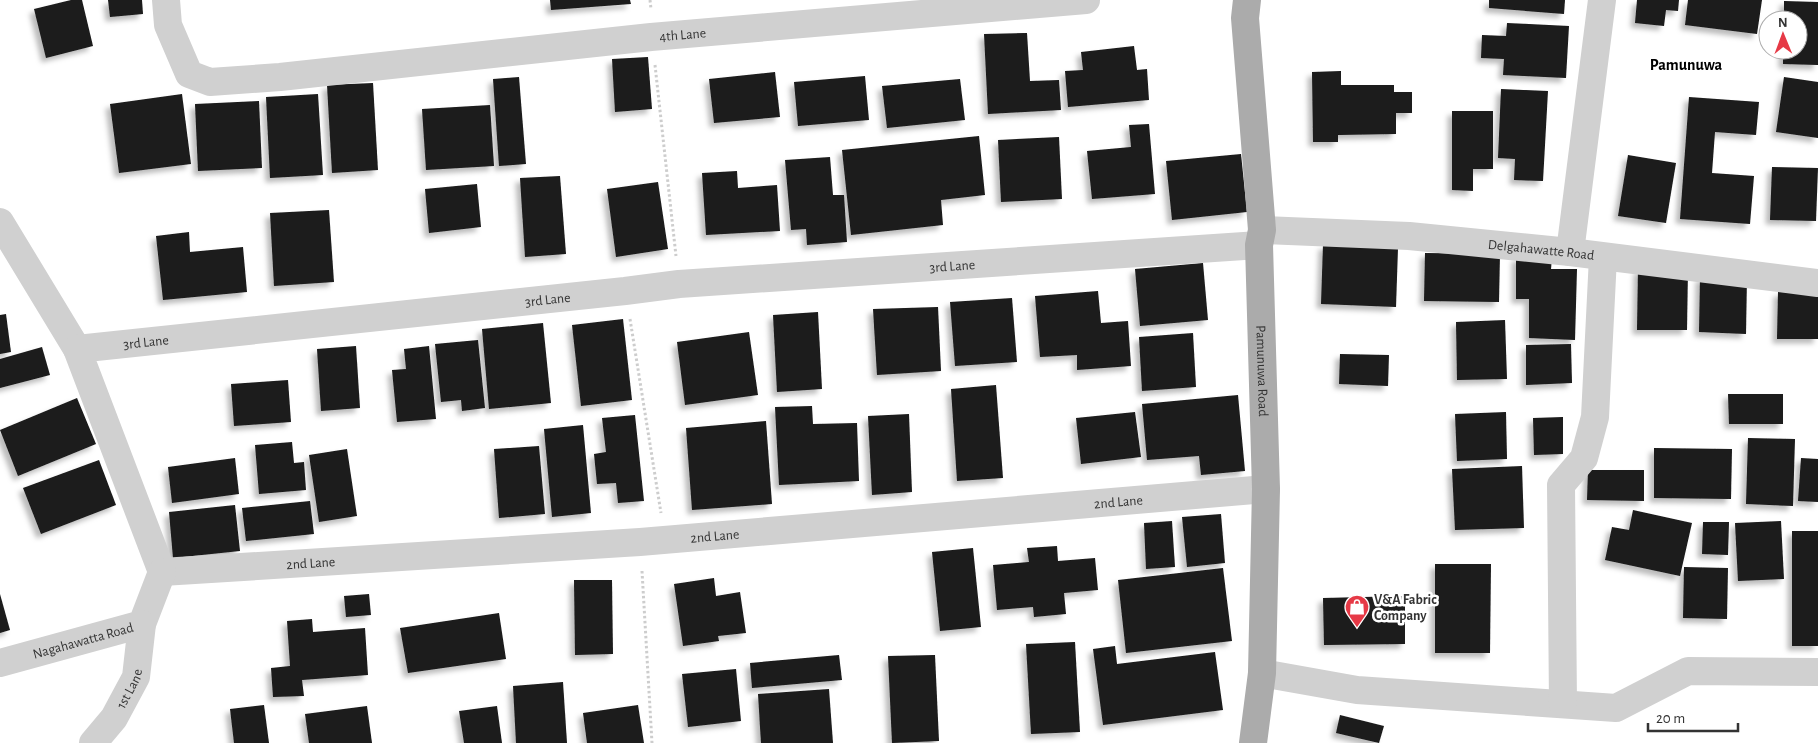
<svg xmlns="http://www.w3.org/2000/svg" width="1818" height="743" viewBox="0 0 1818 743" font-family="'Alegreya Sans',sans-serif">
  <defs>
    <filter id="shadow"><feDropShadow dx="-4.5" dy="4.5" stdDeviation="2.5" flood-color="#0004"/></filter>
  </defs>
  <rect width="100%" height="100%" fill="#fff"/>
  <!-- building -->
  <g fill="#1a1a1a" filter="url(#shadow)">
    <path d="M71,0h11l11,46 -47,12 -12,-49z"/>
    <path d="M108,0h34l1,14 -33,3z"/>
    <path d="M550,0h80l1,4 -80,6z"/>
    <path d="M1489,0h76l-1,14 -75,-6z"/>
    <path d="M1637,0h42l-1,11 -12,-1 -2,16 -29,-3z"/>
    <path d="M1688,0h74l-5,34 -72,-9z"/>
    <path d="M1784,1l34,1v63l-35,-1v-14h15v-30h-14z"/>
    <path d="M1507,23l62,3 -3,52 -63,-3 1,-16 -23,-1 1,-23 24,1z"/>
    <path d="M1027,33l3,48 29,-1 2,30 -73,4 -4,-80z"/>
    <path d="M1134,46l3,24 10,-1 2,31 -81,7 -3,-36 18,-1 -2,-18z"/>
    <path d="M648,57l4,52 -37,3 -3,-53z"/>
    <path d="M1341,71v14h53v7h18v21h-16v21l-58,1v7h-25l-1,-70z"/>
    <path d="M775,72l5,45 -66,6 -5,-44z"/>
    <path d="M865,76l4,44 -71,6 -4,-44z"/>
    <path d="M519,77l7,87 -27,2 -6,-87z"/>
    <path d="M1784,77l34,5v56l-42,-6z"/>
    <path d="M960,79l5,41 -78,8 -5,-42z"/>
    <path d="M373,83l5,87 -46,3 -5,-88z"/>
    <path d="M1501,89l47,2 -5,90 -29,-1 1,-21 -17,-1z"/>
    <path d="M182,94l9,70 -72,9 -9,-69z"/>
    <path d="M318,94l5,81 -53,3 -4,-81z"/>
    <path d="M1689,97l70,5 -3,33 -41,-3 -3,41 42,3 -4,48 -70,-5z"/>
    <path d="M259,101l3,67 -64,3 -3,-67z"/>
    <path d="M490,105l4,61 -68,4 -4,-61z"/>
    <path d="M1452,111h41v58h-20v22l-21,-1z"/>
    <path d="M1149,124l6,70 -63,5 -5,-48 44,-4 -2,-22z"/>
    <path d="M979,136l6,59 -44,5 2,25 -92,10 -9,-85z"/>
    <path d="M1059,137l3,62 -61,3 -3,-62z"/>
    <path d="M1241,154l6,58 -75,8 -6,-59z"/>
    <path d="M1628,155l48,8 -10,60 -48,-7z"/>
    <path d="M830,157l3,38h11l3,47 -40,3 -1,-16 -15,1 -6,-70z"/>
    <path d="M1772,167l46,1 -2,53 -46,-1z"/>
    <path d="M737,171l1,17 39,-3 3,46 -74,4 -4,-62z"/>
    <path d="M560,176l6,78 -41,3 -5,-79z"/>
    <path d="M658,182l10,67 -52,8 -9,-68z"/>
    <path d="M477,184l4,43 -52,6 -4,-44z"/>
    <path d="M329,210l5,72 -60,4 -4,-73z"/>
    <path d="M189,232l1,20 53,-5 4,45 -84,8 -7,-64z"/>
    <path d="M1323,245l75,3 -2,59 -75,-3z"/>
    <path d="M1425,253l75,1 -1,48 -75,-1z"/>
    <path d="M1516,257l36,1 -1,11h26l-2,71 -46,-2v-39h-13z"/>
    <path d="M1203,263l5,57 -68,6 -5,-57z"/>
    <path d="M1638,269h50l-1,61h-50z"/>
    <path d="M1700,277h47l-1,57 -47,-2z"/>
    <path d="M1098,291l3,32 27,-2 3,45 -54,4v-15l-37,2 -5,-61z"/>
    <path d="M1778,292l40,1v46h-41z"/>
    <path d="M1012,298l5,64 -62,4 -5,-64z"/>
    <path d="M938,307l3,64 -64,4 -4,-66z"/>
    <path d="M818,312l4,77 -45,3 -4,-77z"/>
    <path d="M6,314l5,38 -11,2v-39z"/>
    <path d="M623,319l9,81 -51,6 -9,-81z"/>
    <path d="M1505,320l2,59 -50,1 -1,-58z"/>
    <path d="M543,323l8,80 -62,6 -7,-80z"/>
    <path d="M749,332l9,63 -73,10 -8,-63z"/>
    <path d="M1193,333l3,54 -54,4 -3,-54z"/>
    <path d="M478,340l7,68 -23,3 -1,-11 -20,2 -6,-58z"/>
    <path d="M1571,344l1,39 -46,2v-40z"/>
    <path d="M356,346l4,62 -39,3 -4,-62z"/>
    <path d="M429,346l7,73 -39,3 -5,-52 14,-1 -2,-20z"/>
    <path d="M42,347l8,28 -50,13v-29z"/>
    <path d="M1340,354l49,1 -1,31 -49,-2z"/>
    <path d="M288,380l3,42 -57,4 -3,-42z"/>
    <path d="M996,385l7,93 -46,3 -6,-92z"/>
    <path d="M1728,394h55v30h-54z"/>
    <path d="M1238,395l7,76 -44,4 -2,-19 -52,4 -5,-56z"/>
    <path d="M77,398l19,46 -78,32 -18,-46z"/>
    <path d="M812,406l1,18 44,-1 2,58 -80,4 -4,-78z"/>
    <path d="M1135,412l6,45 -60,7 -5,-46z"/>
    <path d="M1506,412l1,47 -50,2 -2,-47z"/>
    <path d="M909,414l3,78 -40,3 -4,-79z"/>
    <path d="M635,415l9,86 -26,2 -2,-20 -19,1 -3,-30 12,-2 -4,-34z"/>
    <path d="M1563,417v37l-29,1 -1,-37z"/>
    <path d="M766,421l6,83 -80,6 -6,-82z"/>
    <path d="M583,425l8,88 -39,4 -8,-88z"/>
    <path d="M1748,438l47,1 -2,67 -47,-2z"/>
    <path d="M292,442l2,21 10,-1 2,28 -47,4 -4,-49z"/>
    <path d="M539,446l6,68 -46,4 -5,-69z"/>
    <path d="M1654,448l78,1 -1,50 -77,-1z"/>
    <path d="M347,449l10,67 -38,6 -10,-67z"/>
    <path d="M235,458l4,36 -67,9 -4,-36z"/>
    <path d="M1801,458l17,1v43l-20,-1z"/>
    <path d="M99,460l17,45 -75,29 -18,-46z"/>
    <path d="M1522,466l2,62 -69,2 -3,-61z"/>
    <path d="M1588,470h56v31l-57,-1z"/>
    <path d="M310,501l4,33 -68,7 -4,-33z"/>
    <path d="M235,505l5,46 -67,7 -4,-46z"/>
    <path d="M1633,510l59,13 -12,53 -75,-16 7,-33 17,3z"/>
    <path d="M1221,514l4,49 -38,4 -5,-50z"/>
    <path d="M1172,521l3,46 -29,2 -2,-46z"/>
    <path d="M1781,521l3,58 -46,2 -3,-58z"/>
    <path d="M1703,522h26l-1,33 -26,-1z"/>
    <rect x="1792" y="531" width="26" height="115"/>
    <path d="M1057,546l1,15 37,-3 3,32 -34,3 2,21 -32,3 -1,-10 -36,3 -4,-45 36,-3 -2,-14z"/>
    <path d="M973,548l8,79 -41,4 -8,-79z"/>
    <path d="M1435,564h56l-1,89h-55z"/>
    <path d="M1684,567l44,1 -1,51 -44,-1z"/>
    <path d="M1223,568l9,73 -106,12 -8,-73z"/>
    <path d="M714,578l2,18 24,-4 6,41 -28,3 1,5 -36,5 -9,-62z"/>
    <path d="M574,580h38l1,74 -38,1z"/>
    <path d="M0,594l10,36 -10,3z"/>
    <path d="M369,594l2,21 -25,2 -2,-21z"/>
    <path d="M1405,596v48l-81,1 -1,-47z"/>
    <path d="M499,613l7,46 -98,14 -8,-45z"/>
    <path d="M312,619l1,13 52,-4 3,47 -66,5 2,16 -31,1 -2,-29 19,-2 -3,-45z"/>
    <path d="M1075,642l5,90 -49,2 -5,-90z"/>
    <path d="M1115,646l2,18 98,-12 8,58 -120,15 -10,-76z"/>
    <path d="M839,655l3,25 -90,8 -2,-25z"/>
    <path d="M935,655l4,86 -47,2 -4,-87z"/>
    <path d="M736,669l5,52 -53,6 -6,-53z"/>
    <path d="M563,682l4,61h-51l-3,-57z"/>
    <path d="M829,689l4,54h-72l-3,-49z"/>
    <path d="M264,705l5,38h-35l-4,-34z"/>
    <path d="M638,705l6,38h-57l-4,-30z"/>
    <path d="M367,706l5,37h-63l-4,-29z"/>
    <path d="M497,706l5,37h-38l-5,-32z"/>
    <path d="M1340,715l44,11 -5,17 -43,-10z"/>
  </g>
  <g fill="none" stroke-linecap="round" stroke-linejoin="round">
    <!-- path -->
    <g stroke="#cdcdcd" stroke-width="3" stroke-dasharray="2.5 2.5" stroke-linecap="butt">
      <path d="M650,0l1,9"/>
      <path d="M655,65l21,191"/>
      <path d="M630,319l31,194"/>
      <path d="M642,571l10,172"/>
    </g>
    <!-- minor -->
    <g stroke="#d0d0d0" stroke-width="28">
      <path id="s1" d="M166,0l2,25 21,49 21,8 70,-5 371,-40 435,-37"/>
      <path d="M0,222l77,127"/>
      <path id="s2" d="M1262,230l147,6 161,16 248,31"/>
      <path d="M1570,252l32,-252"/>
      <path id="s3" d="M162,572l-85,-223 548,-58 54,-7 580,-39"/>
      <path id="s4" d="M162,572l478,-30 626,-53"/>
      <path id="s5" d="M0,663l142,-39 20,-52"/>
      <path d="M1262,673l95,17 259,18 72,-37 130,1"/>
      <path d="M1563,704l-2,-219 23,-27 11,-41 8,-160"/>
      <path id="s6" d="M93,743l21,-25 22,-41 6,-53"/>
    </g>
    <!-- primary -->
    <path stroke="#ababab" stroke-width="28" id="s7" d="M1247,0l-2,18 17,212 -3,15 7,244 -4,184 -9,70"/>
  </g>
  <!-- icons -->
  <defs>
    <symbol id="shop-pin" viewBox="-11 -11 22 30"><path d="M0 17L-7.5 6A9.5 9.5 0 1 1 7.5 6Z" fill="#e63946" stroke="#fff"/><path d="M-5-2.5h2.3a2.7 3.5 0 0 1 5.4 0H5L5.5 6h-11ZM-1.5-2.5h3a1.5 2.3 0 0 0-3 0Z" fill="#fff"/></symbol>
  </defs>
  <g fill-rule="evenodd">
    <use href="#shop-pin" x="1343" y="593" width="28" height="38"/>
  </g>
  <g text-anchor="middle" stroke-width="5" stroke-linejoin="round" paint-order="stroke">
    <!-- street labels -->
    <g font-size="14" fill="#333" stroke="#fff">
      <text dy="5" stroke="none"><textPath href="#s1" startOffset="576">4th Lane</textPath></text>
      <text dy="5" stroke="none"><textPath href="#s2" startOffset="280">Delgahawatte Road</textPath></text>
      <text dy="5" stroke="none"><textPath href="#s3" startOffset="1118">3rd Lane</textPath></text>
      <text dy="5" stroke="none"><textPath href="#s3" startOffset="712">3rd Lane</textPath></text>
      <text dy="5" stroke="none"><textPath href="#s3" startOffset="308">3rd Lane</textPath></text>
      <text dy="5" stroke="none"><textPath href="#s7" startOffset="372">Pamunuwa Road</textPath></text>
      <text dy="5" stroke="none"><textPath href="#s4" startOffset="959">2nd Lane</textPath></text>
      <text dy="5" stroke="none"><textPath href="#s4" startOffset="554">2nd Lane</textPath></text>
      <text dy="5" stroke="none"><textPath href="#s4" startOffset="149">2nd Lane</textPath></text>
      <text dy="5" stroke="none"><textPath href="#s5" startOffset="86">Nagahawatta Road</textPath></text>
      <text dy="5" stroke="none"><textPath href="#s6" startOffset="66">1st Lane</textPath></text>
    </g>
    <!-- poi labels -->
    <g font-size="14" font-weight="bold" fill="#333" stroke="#fff" text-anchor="start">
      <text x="1374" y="604">V&amp;A Fabric<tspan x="1374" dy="16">Company</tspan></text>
    </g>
    <!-- quarter labels -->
    <g font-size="16" font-weight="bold" fill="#000" stroke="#fff">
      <text x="1686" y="70">Pamunuwa</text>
    </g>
  </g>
  <!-- north arrow -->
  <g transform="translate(1783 35) rotate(359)"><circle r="24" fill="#ffffff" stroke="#adadad"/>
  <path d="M0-4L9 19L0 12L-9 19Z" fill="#e63946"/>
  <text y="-8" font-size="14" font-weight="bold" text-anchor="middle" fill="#333333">N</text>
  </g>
  <!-- scale -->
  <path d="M1648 723v8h90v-8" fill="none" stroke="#333333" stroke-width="2.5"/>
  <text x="1656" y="723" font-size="15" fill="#333333" stroke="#ffffff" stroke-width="4" paint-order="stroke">20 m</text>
</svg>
